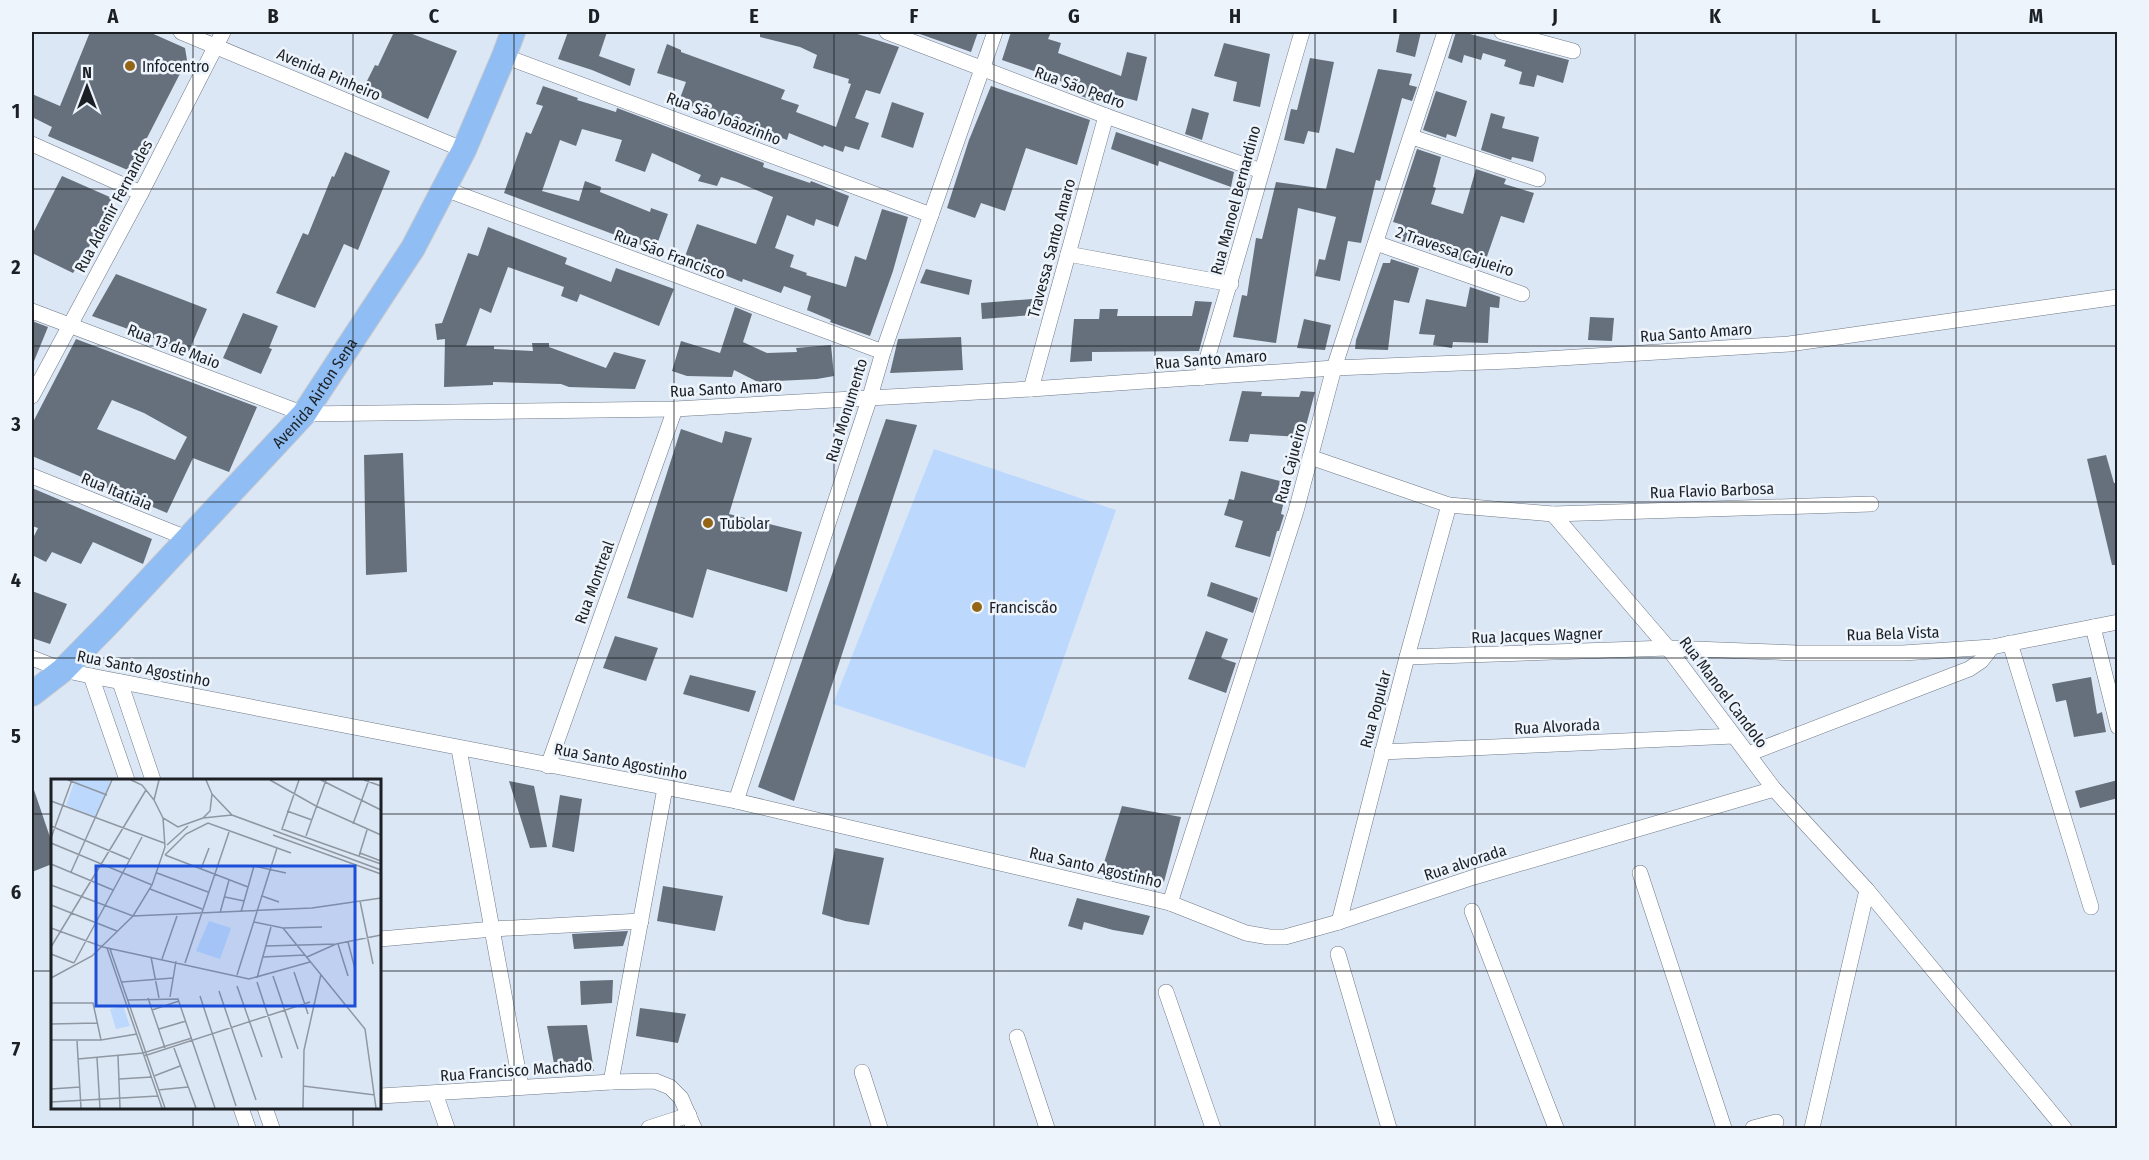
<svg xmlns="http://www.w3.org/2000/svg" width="2149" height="1160" viewBox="0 0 2149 1160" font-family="'Fira Sans Condensed',sans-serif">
  <rect width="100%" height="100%" fill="#dce7f5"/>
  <!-- garden -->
  <path fill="#bcd9fd" d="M934,449l182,61 -91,258 -192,-64z"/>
  <!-- building -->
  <g fill="#66707c" fill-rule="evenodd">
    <path d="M90,32h59l36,16 2,12 -57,111 -82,-35 4,-9 -20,-10v-23l28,12z"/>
    <path d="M394,32h13l50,19 -29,68 -65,-30 12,-24 3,1z"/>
    <path d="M568,32h39l-8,24 36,13 -5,17 -38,-16 -34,-11z"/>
    <path d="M760,32h91l48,15 -19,47 -14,-4 -11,28 14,5 -10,27 -14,-4 -2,6 -19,-7 -1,2 -34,-14 -2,7 -38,-15 -1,3 -69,-27 7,-19 -29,-9 10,-29 14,6v2l104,38 -4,9 18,6 -3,7 40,15 15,-43 -3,-1 1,-4 -36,-11 4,-13 -17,-8 -40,-10z"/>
    <path d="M917,32h61l-7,20 -54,-19z"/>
    <path d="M1011,32h40l-3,7 13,4 -3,10 63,23 6,-24 20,5 -10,44 -40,-11 -3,11 -33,-13 2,-6 -9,-4 -52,-18z"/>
    <path d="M1400,32h21l-6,25 -19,-5z"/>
    <path d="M1456,32h15l-1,2 99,26 -6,23 -26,-8 -3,12 -15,-3 3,-12 -18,-6 2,-6 -23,-7 -2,7 -17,-5 -2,8 -14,-5z"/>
    <path d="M1224,43l46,11 -10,53 -27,-6 4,-19 -23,-6z"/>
    <path d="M1310,58l24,4 -15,71 -11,-2 -4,13 -20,-4 7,-31 6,1z"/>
    <path d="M1378,69l34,5 -3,11 8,2 -5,14 -10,-3 -22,83 -4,-1 -15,63 -13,-2 -8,40 -25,-5 4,-17 6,1 11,-43 -38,-9 -22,135 -43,-6 9,-42 5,1 9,-58 6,1 14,-57 50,7 10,-41 18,5z"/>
    <path d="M543,86l35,12 -1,2 39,12 1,-4 147,55 -1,4 47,16 1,-2 38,15 -11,31 -22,-8 -2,7 -27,-11 -12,33 19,7 -4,12 17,6 -1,2 40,12 9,-31 11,4 16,-51 26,8 -15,54 -23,65 -40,-14 1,-2 -24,-10 4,-14 -27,-10 -3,7 -38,-14 -1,3 -58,-23 13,-35 59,20 17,-47 -36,-15 -16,-5 -4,9 -19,-5 3,-6 -49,-22 -7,19 -30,-11 7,-21 -40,-11 -6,17 -16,-6 -18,51 37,10 6,-20 16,6 -1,5 50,20 1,-4 17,6 -13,36 -151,-57 22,-61 5,2 12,-28 -7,-2z"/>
    <path d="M991,86l99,34 -13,45 -51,-17 -21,63 -24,-8 -6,15 -28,-10 22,-68z"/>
    <path d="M1436,91l31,10 -11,36 -9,-3 -1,4 -23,-8z"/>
    <path d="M892,102l32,11 -11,35 -32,-11z"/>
    <path d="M1192,108l17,5 -7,27 -17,-6z"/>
    <path d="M1491,113l14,4 -3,11 37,9 -6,25 -21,-5 -1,3 -30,-10z"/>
    <path d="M1116,132l118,40 -3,15 -72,-26 -1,5 -47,-17z"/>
    <path d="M1417,149l24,8 -8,30 3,1 -5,16 32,10 13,-45 30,10 -2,5 30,9 -10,30 -23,-7 -18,52 -85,-28 5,-15 -10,-3z"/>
    <path d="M345,152l45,19 -32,79 -14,-6 -29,64 -39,-15 27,-60 5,2 24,-59 2,1z"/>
    <path d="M62,176l50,22 -25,53 -14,22 -41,-20v-18z"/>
    <path d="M488,227l79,31 -2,6 46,18 5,-14 58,21 -15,37 -79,-32 -3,8 -16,-6 3,-9 -56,-20 -17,46 -11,-5 -14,38h28v3l39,2 -1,-8h17v4l57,21 8,-16 32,8 -11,29 -66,-2 -8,-3 -68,-2v3l-49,2 1,-48 -8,1 -2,-16 7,-1 26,-70 10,3z"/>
    <path d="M1391,259l28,9 -10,35 -15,-3 -6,50 -33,-1 1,-9 27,-77h7z"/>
    <path d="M926,269l46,11 -3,15 -49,-12z"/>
    <path d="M116,274l91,35 -18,42 -97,-35z"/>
    <path d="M1470,287l30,10 -1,11 -9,-1 -2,36 -35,-1 -1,6 -19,-3 2,-10 -16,-1 7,-35 40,8z"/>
    <path d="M1032,299l1,16 -51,4 -1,-16z"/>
    <path d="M1195,301l17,1 -13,49 -107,1v9l-22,1 4,-43h25l1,-10h18l-1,7h75z"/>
    <path d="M735,307l17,7 -9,28 24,11 30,-1 -1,-4 35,-3 3,31 -17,3 -59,3 -24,-12 -2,7 -45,-1 -15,-5 9,-30 39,12z"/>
    <path d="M243,313l35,13 -9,22 3,1 -11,25 -38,-16z"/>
    <path d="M1590,317l24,1 -2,23 -24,-1z"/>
    <path d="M1304,319l27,6 -6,25 -28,-2z"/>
    <path d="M32,321l16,6 -16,39z"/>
    <path d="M961,337l2,33 -73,3 8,-34z"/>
    <path d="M76,339l181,68 -28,65 -36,-14 -26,55 -135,-57v-32zM112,400l32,13 43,24 -12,23 -78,-31z"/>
    <path d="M1242,391l20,1 -1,4 38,1 2,-6 14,1 -12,45 -53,-3 -2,8 -19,-1z"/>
    <path d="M886,419l31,6 -123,376 -36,-14z"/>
    <path d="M681,429l41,14 3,-12 27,7 -23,76 73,18 -15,60 -80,-23 -14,49 -66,-20z"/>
    <path d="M403,453l4,119 -41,3 -2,-120z"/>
    <path d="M2106,455l8,28h4v82h-6l-25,-106z"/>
    <path d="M1241,471l47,12 -7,31 3,1 -5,16h-2l-7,26 -35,-10 8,-26 -19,-6 5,-16 5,1z"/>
    <path d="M32,488l120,51 -9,25 -50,-22 -12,22 -29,-12 -6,10 -14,-7v-15l6,-12 -6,-2z"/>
    <path d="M1211,582l47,16 -5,15 -46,-17z"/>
    <path d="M32,591l35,13 -17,40 -18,-6z"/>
    <path d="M1206,631l22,8 -7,19 15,5 -10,30 -38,-14z"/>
    <path d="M615,636l43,12 -12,33 -43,-13z"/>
    <path d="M690,675l66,16 -7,21 -66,-18z"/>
    <path d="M2091,677l6,37 5,-2 4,20 -32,5 -8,-37 -10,2 -4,-18z"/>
    <path d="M2118,780v18l-38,10 -5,-17z"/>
    <path d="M509,781l25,5 13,61 -17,1z"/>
    <path d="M32,790h2l18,53v21l-20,8z"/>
    <path d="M560,795l22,4 -8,53 -22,-5z"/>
    <path d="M1122,806l59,11 -17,65 -62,-13z"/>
    <path d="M835,848l49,10 -15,67 -24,-4 -23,-7z"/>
    <path d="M663,886l60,10 -8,35 -58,-10z"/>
    <path d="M1077,898l73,18 -7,19 -30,-5 -29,-8 -2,8 -14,-4z"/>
    <path d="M628,931l-5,15 -49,3 -2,-15z"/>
    <path d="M613,980l-1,23 -31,2 -1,-24z"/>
    <path d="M640,1008l46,6 -8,29 -42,-7z"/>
    <path d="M587,1025l7,46 -38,3 -9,-48z"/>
  </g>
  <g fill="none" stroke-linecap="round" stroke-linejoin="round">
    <defs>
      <g id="street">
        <path d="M181,32l283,118"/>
        <path d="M887,32l219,84 155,55"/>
        <path d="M1502,32l71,19"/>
        <path d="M504,56l427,159"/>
        <path d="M1412,137l126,42"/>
        <path d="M32,144l109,49"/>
        <path d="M445,189l438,163"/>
        <path d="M1376,243l146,51"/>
        <path d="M1068,254l163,30"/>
        <path d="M32,311l272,103 371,-5 356,-20 303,-21 176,-7 279,-17 329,-47"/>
        <path d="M1201,378c36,-115 67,-231 101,-346"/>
        <path d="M1031,389l75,-273"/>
        <path d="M32,396l109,-203 82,-161"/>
        <path d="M1310,457l139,48 104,9 318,-10"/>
        <path d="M32,476l157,63"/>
        <path d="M1553,514l115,134 106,141 93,101 197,238"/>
        <path d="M2093,627l25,100"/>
        <path d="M2010,643l81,264"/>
        <path d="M1407,657l261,-9 130,5h105l89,-6 126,-25"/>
        <path d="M32,658l31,12 28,6 645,125 434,102 76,30 23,4h16l54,-15 135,-45 300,-88"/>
        <path d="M91,676l36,104"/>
        <path d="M120,682l33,98"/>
        <path d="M459,749l62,338"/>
        <path d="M1382,752l352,-16"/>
        <path d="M1748,754l221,-85 12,-8 11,-14"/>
        <path d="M548,766l127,-357"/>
        <path d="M736,801l134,-404 13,-45 112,-320"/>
        <path d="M1640,873l84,255"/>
        <path d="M1170,903l126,-392 38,-143 111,-336"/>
        <path d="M1472,911l84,217"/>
        <path d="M1339,922l68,-265 42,-152"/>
        <path d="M380,939l113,-10 148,-8"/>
        <path d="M1338,954l51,174"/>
        <path d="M1166,992l47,136"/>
        <path d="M1017,1037l30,91"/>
        <path d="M862,1072l18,56"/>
        <path d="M611,1082l54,-294"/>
        <path d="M435,1093l12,35"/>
        <path d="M380,1096l231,-14 44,-1 15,6 11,11 13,30"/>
        <path d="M241,1108l7,20"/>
        <path d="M265,1108l7,20"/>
        <path d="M649,1128l40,-13"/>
        <path d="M1753,1128l23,-6"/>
        <path d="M1812,1128l55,-238"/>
      </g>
      <g id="primary">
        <path id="s1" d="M32,694l31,-24 48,-49 193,-207 109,-166 51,-98 40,-94 9,-24"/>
      </g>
    </defs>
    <!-- street casing -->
    <use href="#street" stroke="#6f7986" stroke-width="16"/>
    <!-- primary casing -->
    <use href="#primary" stroke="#c9c9cb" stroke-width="26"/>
    <!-- street -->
    <use href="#street" stroke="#fff" stroke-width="15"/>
    <!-- primary -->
    <use href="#primary" stroke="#90bef4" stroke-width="24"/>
  </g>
  <!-- grid -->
  <path fill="none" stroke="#1c2025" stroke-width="1.5" stroke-opacity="0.55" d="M193,32v748M353,32v748M514,32v1096M674,32v1096M834,32v1096M994,32v1096M1155,32v1096M1315,32v1096M1475,32v1096M1635,32v1096M1796,32v1096M1956,32v1096M32,189h2086M32,346h2086M32,502h2086M32,658h2086M32,814h20M380,814h1738M32,971h20M380,971h1738M193,1108v20M353,1108v20"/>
  <!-- markers -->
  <g fill="#956516" stroke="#edf4fc" stroke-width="2">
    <circle cx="130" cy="66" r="6"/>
    <circle cx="708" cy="523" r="6"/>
    <circle cx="977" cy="607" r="6"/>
  </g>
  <g text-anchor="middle" stroke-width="5" stroke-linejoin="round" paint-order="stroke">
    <!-- poi labels -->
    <g font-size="16" fill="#1c2025" stroke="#edf4fc" text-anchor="start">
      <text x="142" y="72">Infocentro</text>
      <text x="720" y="529">Tubolar</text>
      <text x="989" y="613">Franciscão</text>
    </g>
    <!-- street labels -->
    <g font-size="16" fill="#1c2025" stroke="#edf4fc">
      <text transform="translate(329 74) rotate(23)" y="6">Avenida Pinheiro</text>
      <text transform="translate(1080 87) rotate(20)" y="6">Rua São Pedro</text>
      <text transform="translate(724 118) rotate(21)" y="6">Rua São Joãozinho</text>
      <text transform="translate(1235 200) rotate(-75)" y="6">Rua Manoel Bernardino</text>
      <text transform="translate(113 206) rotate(-62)" y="6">Rua Ademir Fernandes</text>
      <text transform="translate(1051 248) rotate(-75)" y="6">Travessa Santo Amaro</text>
      <text transform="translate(1455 251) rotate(19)" y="6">2 Travessa Cajueiro</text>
      <text transform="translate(670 254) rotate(20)" y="6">Rua São Francisco</text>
      <text transform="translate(1696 332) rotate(-4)" y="6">Rua Santo Amaro</text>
      <text transform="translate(174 346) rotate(21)" y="6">Rua 13 de Maio</text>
      <text transform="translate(1211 359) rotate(-4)" y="6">Rua Santo Amaro</text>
      <text transform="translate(726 388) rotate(-3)" y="6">Rua Santo Amaro</text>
      <text dy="6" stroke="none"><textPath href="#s1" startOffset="414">Avenida Airton Sena</textPath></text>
      <text transform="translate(846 410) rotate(-73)" y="6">Rua Monumento</text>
      <text transform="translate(1290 463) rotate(-75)" y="6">Rua Cajueiro</text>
      <text transform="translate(1712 490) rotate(-2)" y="6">Rua Flavio Barbosa</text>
      <text transform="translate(117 491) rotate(22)" y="6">Rua Itatiaia</text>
      <text transform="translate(594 582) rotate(-70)" y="6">Rua Montreal</text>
      <text transform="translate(1893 633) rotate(-2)" y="6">Rua Bela Vista</text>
      <text transform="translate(1537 635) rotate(-2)" y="6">Rua Jacques Wagner</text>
      <text transform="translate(144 668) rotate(11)" y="6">Rua Santo Agostinho</text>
      <text transform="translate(1724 692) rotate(53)" y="6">Rua Manoel Candolo</text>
      <text transform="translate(1375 709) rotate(-75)" y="6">Rua Popular</text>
      <text transform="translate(1557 726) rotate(-3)" y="6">Rua Alvorada</text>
      <text transform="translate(621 761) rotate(11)" y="6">Rua Santo Agostinho</text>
      <text transform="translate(1465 862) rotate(-18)" y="6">Rua alvorada</text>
      <text transform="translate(1096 867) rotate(13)" y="6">Rua Santo Agostinho</text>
      <text transform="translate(516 1070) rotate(-4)" y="6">Rua Francisco Machado</text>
    </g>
  </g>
  <!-- overview -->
  <g transform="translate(51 779)">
    <rect width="330" height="330" fill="#dce7f5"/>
    <path d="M24,1h36l-15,38 -30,-13z" fill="#bcd9fd"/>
    <path d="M158,142l22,7 -11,31 -24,-8zM72,227l7,20 -14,3 -6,-20z" fill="#bcd9fd"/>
    <path fill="none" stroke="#8f97a2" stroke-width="1.5" d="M17,1l39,15M80,1l11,5 12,15M108,1l-5,20 9,18 15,9 25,-9 7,-7 2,-17 -6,-14M219,1l46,26 65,29M248,1l-17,49 99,35M270,1l60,30M313,1l17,6M161,15l20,21 149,55M0,22l113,42M236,32l25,9M152,39l29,-3M302,45l16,-44M0,47l78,33M222,56l108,39M255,57l20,-56M0,59l21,-58M0,64l101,42M116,66l21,-19M309,74l21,8M114,76l21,-21 22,-11 83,30M114,76l83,32M308,77l8,-26M0,85l62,26M150,90l8,-21M20,93l41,-92M106,94l51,19M0,106l82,31 179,-8 69,-10M99,110l52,20M211,117l17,6M174,118l19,4M309,122l13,63M0,126l66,26M190,133l13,-46 32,7M169,134l9,-33M203,143l29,6 39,-1M0,149l52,19 146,32 61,-17M232,149l82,101 11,79M297,163l7,27M287,165l10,32M215,167l70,-2 45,-9M0,168l95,-157M56,169l55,160M59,170l55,159M0,175l23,9M100,178l8,41M212,178l42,-2M256,178l29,-13M111,180l15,-43M23,184l68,-126M134,184l44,-131M243,193l14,42M186,196l40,-127M222,197l25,73M0,199l41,-22 41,-40 19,-31 13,-38 -2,-29M206,199l14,-51M71,203l51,-4M206,203l25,76M186,207l25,71M168,212l37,109M149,217l36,110M119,218l6,-36M97,219l17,50M77,221l50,-1 37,109M0,224h42l8,37M101,231l27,-9M0,245l46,-1M108,250l27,-8M0,261h50l36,-6M26,262l4,67M123,269l22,60M67,277l2,52M93,277l166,-54M46,279l3,50M27,280l65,-6 49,-15M103,297l26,-10M68,300l33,-2M252,307l72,9M0,310l29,-2M107,311l30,-3M0,323l107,-6M252,329l1,-58 17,-76"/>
    <path fill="#1d4ed8" fill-opacity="0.15" stroke="#1d4ed8" stroke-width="3" d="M45,87h259v140h-259z"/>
    <rect width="330" height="330" fill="none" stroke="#1c2025" stroke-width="3"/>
  </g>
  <!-- border -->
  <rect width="2149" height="1160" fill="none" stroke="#edf4fc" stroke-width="66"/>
  <!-- north arrow -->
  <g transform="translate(87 87)" stroke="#edf4fc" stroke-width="4.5" paint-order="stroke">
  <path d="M0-4.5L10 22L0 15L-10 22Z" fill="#1c2025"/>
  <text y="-9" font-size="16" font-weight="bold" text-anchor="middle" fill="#1c2025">N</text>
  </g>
  <rect x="33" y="33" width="2083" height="1094" fill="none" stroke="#1c2025" stroke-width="2"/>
  <g font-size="20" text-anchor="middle" font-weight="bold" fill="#1c2025">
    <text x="113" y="23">A</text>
    <text x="273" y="23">B</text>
    <text x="434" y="23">C</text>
    <text x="594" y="23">D</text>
    <text x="754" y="23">E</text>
    <text x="914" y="23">F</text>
    <text x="1074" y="23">G</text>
    <text x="1235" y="23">H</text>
    <text x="1395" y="23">I</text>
    <text x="1555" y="23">J</text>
    <text x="1715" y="23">K</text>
    <text x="1876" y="23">L</text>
    <text x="2036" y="23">M</text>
    <text x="16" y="118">1</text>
    <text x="16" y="274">2</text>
    <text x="16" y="431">3</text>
    <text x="16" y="587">4</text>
    <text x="16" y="743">5</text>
    <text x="16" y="899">6</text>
    <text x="16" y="1056">7</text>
  </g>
</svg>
